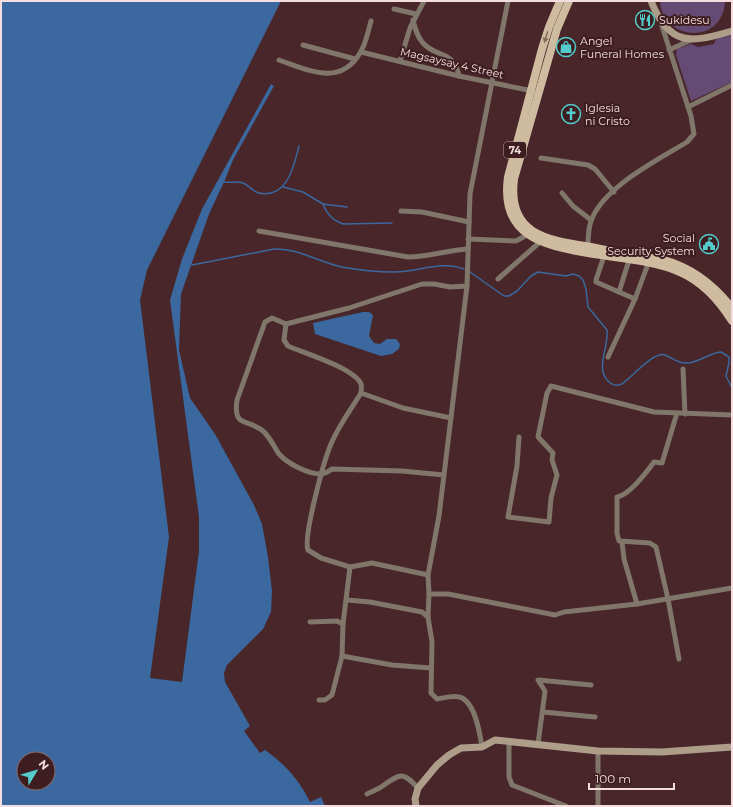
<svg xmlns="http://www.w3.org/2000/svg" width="733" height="807" viewBox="0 0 733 807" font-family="Montserrat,sans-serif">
  <rect width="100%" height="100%" fill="#48262a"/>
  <!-- green -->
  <g fill="#654a73">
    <path d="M660,1h65c-2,45 -63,40 -65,0z"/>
    <path d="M732,35v47l-41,19 -15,-46 1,-6 14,-5 7,3 16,-3 2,-5z"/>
  </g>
  <!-- water -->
  <g fill="#3b689e" fill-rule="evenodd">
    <path d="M1,1h280l-134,269 -7,30 29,237 -19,141 32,4 17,-131v-34l-29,-217 12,-41 20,-50 69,-125 3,2 -41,74 -9,22 -15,32 -28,80 -2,56 11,48 25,36 39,71 8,19 6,33 4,34 -1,21 -8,17 -36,36 -3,8 1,9 25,44 -6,5 16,22 5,-3c19,13 35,31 45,52l11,-5 4,9h-324zM24,759h24v24h-24z"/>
    <path d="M363,312h6l4,3 -4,21 5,7 6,1 7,-5h9l4,5 -1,5 -7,5 -11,2 -66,-22 -2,-11z"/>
  </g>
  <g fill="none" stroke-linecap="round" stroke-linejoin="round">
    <!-- stream -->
    <g stroke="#3b689e" stroke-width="1.5">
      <path d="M224,182c6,1 14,-1 19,1 6,2 10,9 16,10 29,6 35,-28 40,-47"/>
      <path d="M283,187l20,5 20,12 24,3"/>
      <path d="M323,204c4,10 9,16 20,20l49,-1"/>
      <path d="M192,265l82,-16c24,-1 44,13 68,18 16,3 36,5 52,5 25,0 46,-12 70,-3"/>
      <path d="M470,272l34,24h5l8,-5 14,-15 7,-4 28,4 7,-2 6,2 4,4 3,9 2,18 19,23c2,17 -12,38 1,51 5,5 8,5 14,3 10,-7 32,-33 43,-29 9,4 14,9 23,8 12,-1 21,-10 33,-11l8,5v6l-3,13 6,12"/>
    </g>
    <!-- street -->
    <g stroke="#80766a" stroke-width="5">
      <path d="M394,9l22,5"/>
      <path d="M413,20c2,8 4,17 10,23 13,15 31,7 36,33"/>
      <path d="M303,45l52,14"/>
      <path d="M669,50l22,-10"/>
      <path d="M361,52l98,24 74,15"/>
      <path d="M279,60c29,10 61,27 81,-7 6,-9 8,-22 11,-32"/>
      <path d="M400,61l10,-33 14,-27"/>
      <path d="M688,107l44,-22"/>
      <path d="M541,158l47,7 7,4 19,23"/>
      <path d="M562,193l11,13 18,14"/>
      <path d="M401,211l21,1 47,10"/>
      <path d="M259,231l149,26c21,0 39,-7 60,-8"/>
      <path d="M468,239l48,2 11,-6"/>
      <path d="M588,248c0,-9 0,-19 3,-27 12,-34 67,-61 96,-79l7,-8 -3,-18 -30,-93"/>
      <path d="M604,256l-8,24v2l39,17"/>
      <path d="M498,279l42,-37"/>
      <path d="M619,292l11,-35"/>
      <path d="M286,324l-2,16 4,6c16,7 66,22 73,38 1,3 0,7 0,9 -11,18 -25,36 -32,56 -6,16 -26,88 -21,101l13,8 29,9 22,-4 56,12"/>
      <path d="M608,357l27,-58 13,-35"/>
      <path d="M683,369l2,45"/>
      <path d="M361,393l42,15 48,10"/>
      <path d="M677,413l-15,50 -8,-1c-8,11 -25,33 -37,35v36l2,8 31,2 6,4 12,52 11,60"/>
      <path d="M519,437l-2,29 -9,51 41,5 2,-24 6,-23 -5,-15 1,-7 -15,-16 9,-44 4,-7 103,26 78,3"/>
      <path d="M444,475l-42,-4 -70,-2c-3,2 -7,5 -11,5 -13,0 -33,-10 -42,-20 -5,-7 -9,-17 -16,-23 -16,-13 -30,-3 -26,-31l28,-78 7,-4 14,6 63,-16 73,-24h12l16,3 17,-1"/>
      <path d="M622,542l2,17 13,45"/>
      <path d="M429,594l-1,-19 11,-59 28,-230 3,-92 38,-193"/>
      <path d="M347,600l23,2 52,10 6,5"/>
      <path d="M310,622l27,-1 6,3"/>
      <path d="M342,656l50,9 39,3"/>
      <path d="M319,700h6l7,-5 10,-39 1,-32 7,-57"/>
      <path d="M543,712l52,5"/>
      <path d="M509,742v35l3,8 54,21"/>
      <path d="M538,744l7,-53 -7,-11 53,5"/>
      <path d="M482,747c-2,-13 -7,-47 -23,-50 -6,-2 -15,1 -22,2l-6,-6 1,-51 -4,-25 1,-23h19l107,21 9,-3 73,-8 95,-16"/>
      <path d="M598,751v55"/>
      <path d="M367,794c6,-3 12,-5 17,-9 17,-12 19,-13 34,3"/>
    </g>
    <!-- secondary -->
    <g stroke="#ad9d89" stroke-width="7">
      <path d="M651,1c18,46 40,42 81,30"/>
      <path d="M416,806l-1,-7 3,-11 19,-23 12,-10 12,-7 21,-1 13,-7 103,11 64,1 70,-5"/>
    </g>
    <!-- primary -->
    <g stroke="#cfbba0" stroke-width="8">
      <path d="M560,1l-11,26 -7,22 -34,128c-8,58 33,68 80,76 28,5 66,7 92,19 23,10 39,28 52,49"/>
      <path d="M569,1l-12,28 -43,150c-7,56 33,61 77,68 24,5 48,9 73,13 29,8 50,25 68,48"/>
    </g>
  </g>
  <!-- one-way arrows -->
  <defs><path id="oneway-solid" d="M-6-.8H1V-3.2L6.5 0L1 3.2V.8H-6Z"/></defs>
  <use fill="#866c60" href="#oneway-solid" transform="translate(546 37) rotate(107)"/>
  <!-- icons -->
  <defs>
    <symbol id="restaurant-ring" viewBox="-11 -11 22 22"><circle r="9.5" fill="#3d1d20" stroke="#52cdcc" stroke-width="1.5"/><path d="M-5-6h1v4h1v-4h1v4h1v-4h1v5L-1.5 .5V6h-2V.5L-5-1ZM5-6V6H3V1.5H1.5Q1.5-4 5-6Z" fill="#52cdcc"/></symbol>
    <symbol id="shop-ring" viewBox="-11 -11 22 22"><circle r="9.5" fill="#3d1d20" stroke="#52cdcc" stroke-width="1.5"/><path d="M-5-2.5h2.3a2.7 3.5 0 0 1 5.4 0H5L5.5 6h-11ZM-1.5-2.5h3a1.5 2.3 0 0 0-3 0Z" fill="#52cdcc"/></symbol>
    <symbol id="church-ring" viewBox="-11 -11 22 22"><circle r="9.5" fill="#3d1d20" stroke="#52cdcc" stroke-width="1.5"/><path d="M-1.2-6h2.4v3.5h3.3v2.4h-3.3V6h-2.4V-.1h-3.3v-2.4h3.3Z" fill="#52cdcc"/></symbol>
    <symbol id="civic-ring" viewBox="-11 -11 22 22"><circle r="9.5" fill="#3d1d20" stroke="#52cdcc" stroke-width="1.5"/><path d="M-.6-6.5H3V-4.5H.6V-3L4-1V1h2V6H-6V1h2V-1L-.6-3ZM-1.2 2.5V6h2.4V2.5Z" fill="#52cdcc"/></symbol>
  </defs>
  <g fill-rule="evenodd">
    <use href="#restaurant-ring" x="634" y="9" width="22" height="22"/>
    <use href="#shop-ring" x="555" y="36" width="22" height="22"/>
    <use href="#church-ring" x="560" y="103" width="22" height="22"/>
    <use href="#civic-ring" x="698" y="233" width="22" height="22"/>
  </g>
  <g text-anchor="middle" stroke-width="4" stroke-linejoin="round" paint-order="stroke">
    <!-- shield labels -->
    <rect fill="#3d1d20" stroke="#bca3a5" stroke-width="1" x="504" y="142" width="22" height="16" rx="3"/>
    <g font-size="10" font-weight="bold" fill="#f3ddde">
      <text x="515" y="154">74</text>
    </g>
    <!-- poi labels -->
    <g font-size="11" fill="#f3ddde" stroke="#3d1d20" text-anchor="start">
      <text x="659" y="24">Sukidesu</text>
      <text x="580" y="45">Angel<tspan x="580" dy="13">Funeral Homes</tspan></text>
      <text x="585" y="112">Iglesia<tspan x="585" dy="13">ni Cristo</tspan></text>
      <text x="695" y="242" text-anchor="end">Social<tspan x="695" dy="13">Security System</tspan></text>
    </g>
    <!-- street labels -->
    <g font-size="11" fill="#f3ddde" stroke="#3d1d20">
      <text transform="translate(452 63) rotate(13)" y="4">Magsaysay 4 Street</text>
    </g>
  </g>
  <!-- border -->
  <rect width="733" height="807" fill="none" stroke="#f3ddde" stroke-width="4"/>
  <!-- north arrow -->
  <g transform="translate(36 771) rotate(52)"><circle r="19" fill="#3d1d20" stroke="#866a6c"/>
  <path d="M0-3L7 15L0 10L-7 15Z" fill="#52cdcc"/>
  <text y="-6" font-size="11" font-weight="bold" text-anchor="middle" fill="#f3ddde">N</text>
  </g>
  <!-- scale -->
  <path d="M589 783v6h85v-6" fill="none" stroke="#f3ddde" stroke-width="2"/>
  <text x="595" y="783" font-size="12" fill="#f3ddde" stroke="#3d1d20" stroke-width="3" paint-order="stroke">100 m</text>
</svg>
